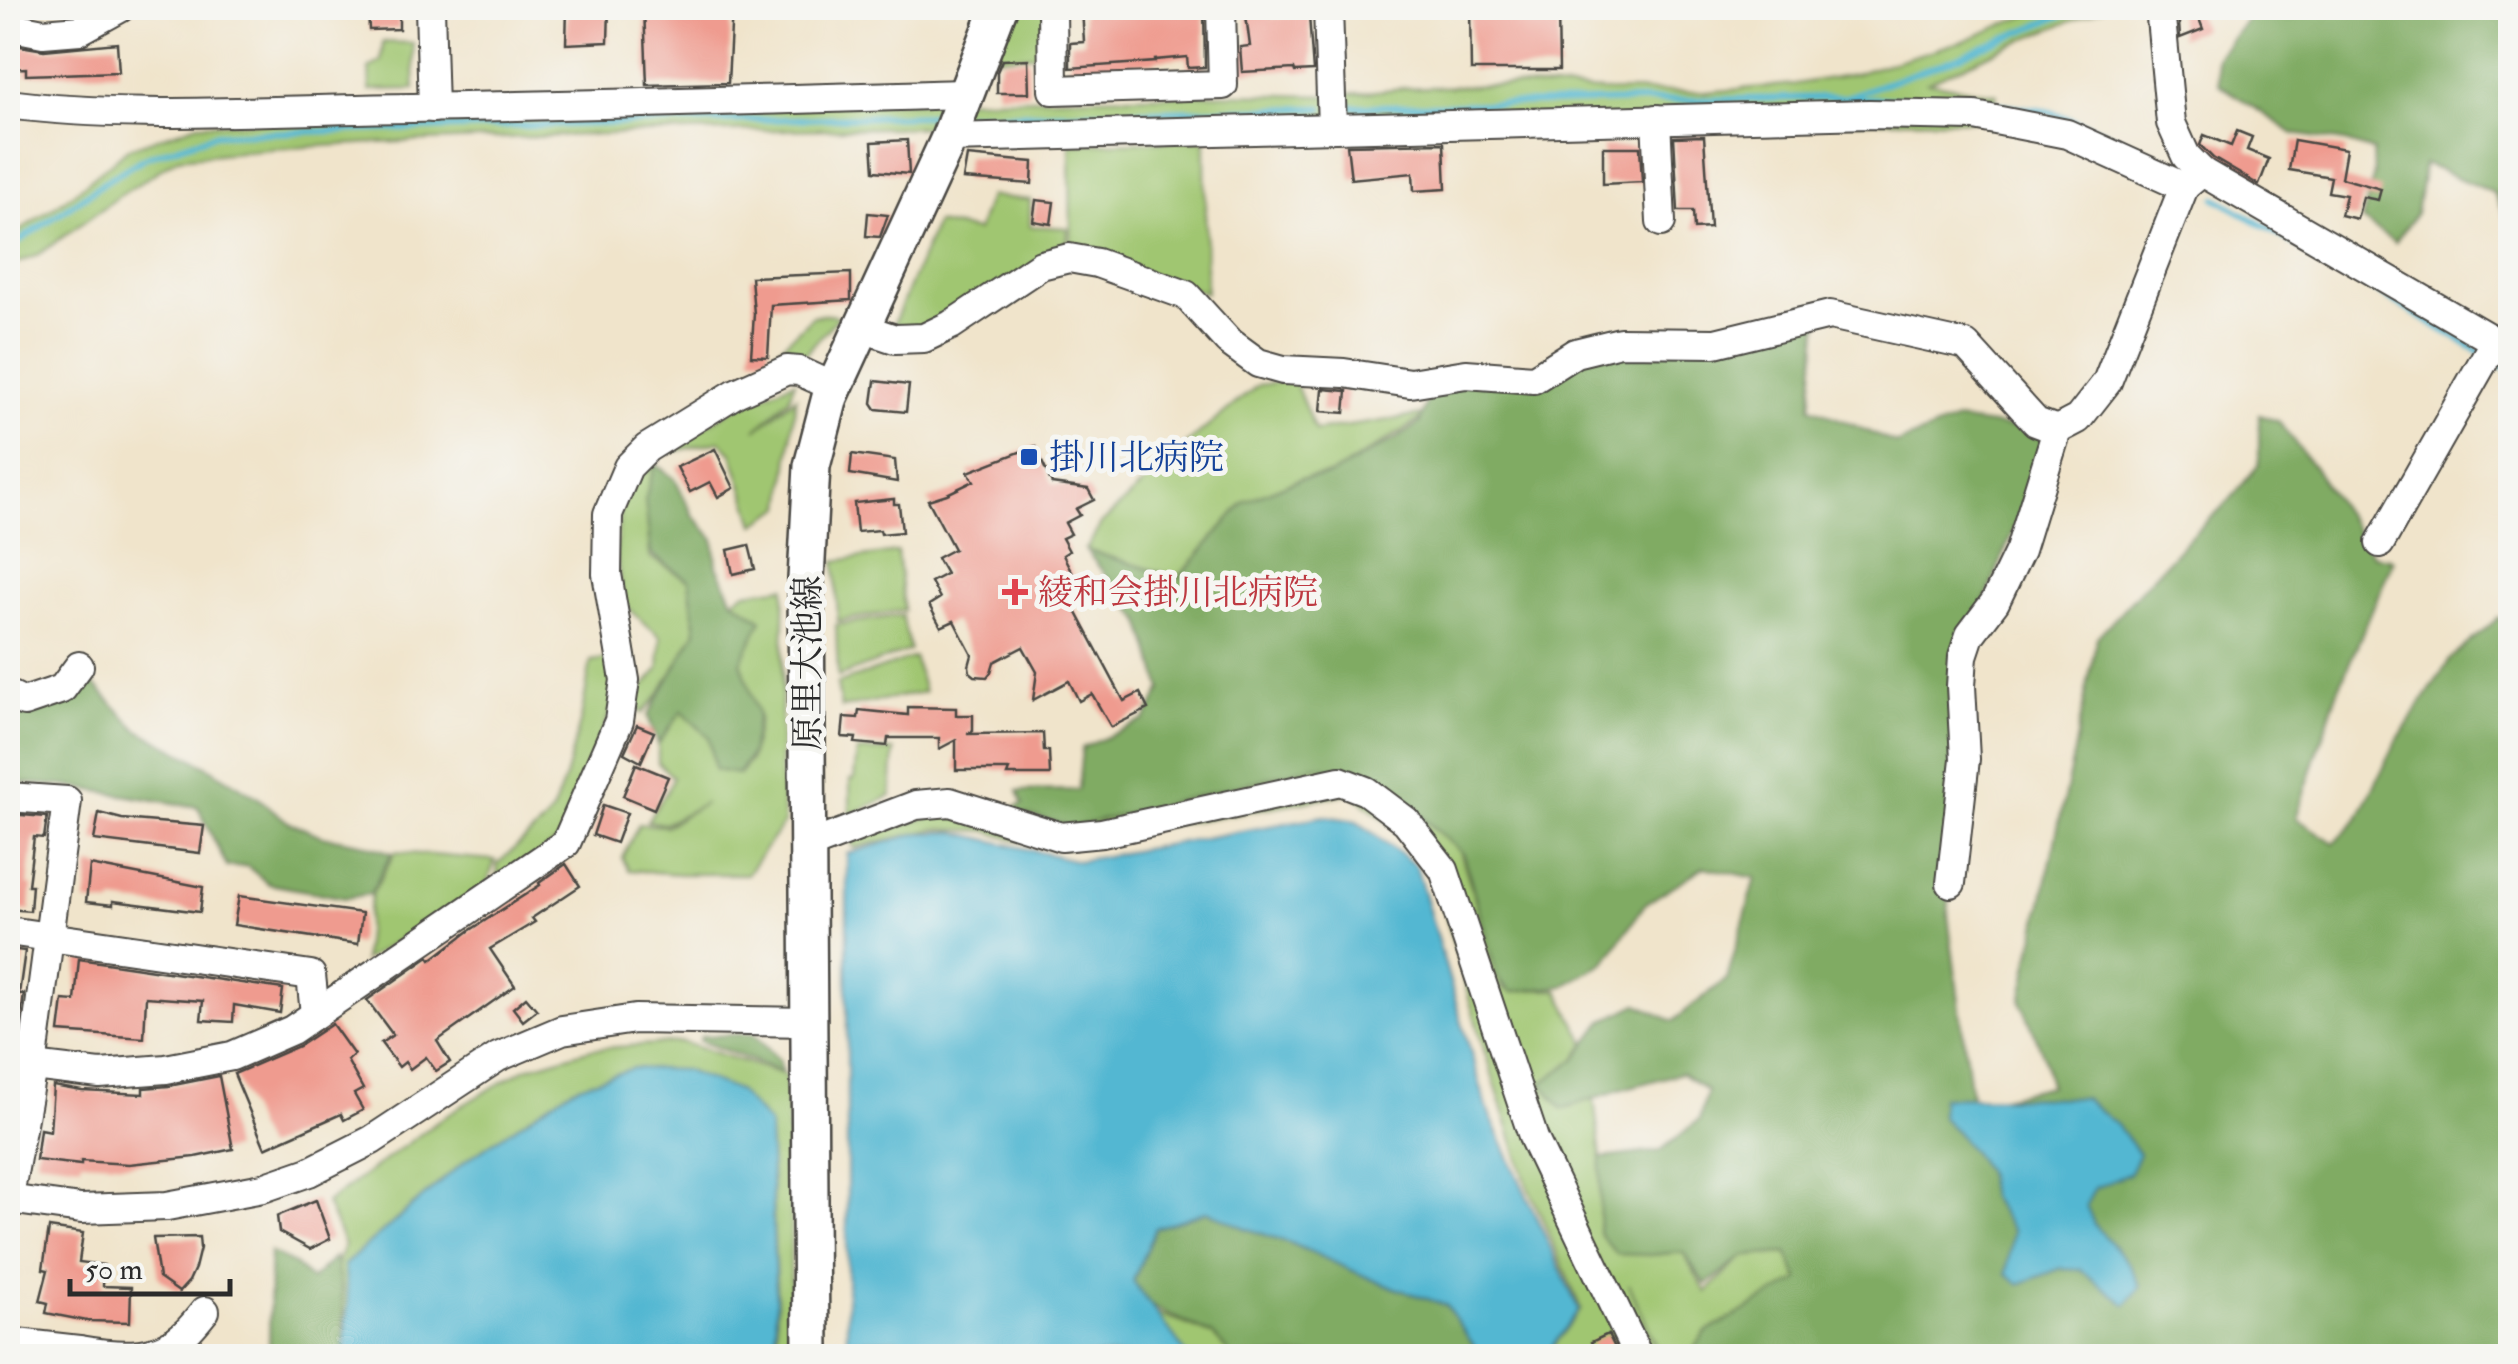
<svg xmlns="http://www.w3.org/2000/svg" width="2518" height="1364" viewBox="0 0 2518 1364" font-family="'IM FELL Double Pica','Noto Serif JP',serif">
  <rect width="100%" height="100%" fill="#f6f6f2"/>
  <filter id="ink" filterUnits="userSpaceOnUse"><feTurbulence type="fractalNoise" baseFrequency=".01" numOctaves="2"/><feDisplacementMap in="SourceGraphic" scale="20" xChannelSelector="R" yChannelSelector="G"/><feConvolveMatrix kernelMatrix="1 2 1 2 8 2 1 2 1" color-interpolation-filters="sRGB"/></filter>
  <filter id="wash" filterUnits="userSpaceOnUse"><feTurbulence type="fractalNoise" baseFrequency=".0048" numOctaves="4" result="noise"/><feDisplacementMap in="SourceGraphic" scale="40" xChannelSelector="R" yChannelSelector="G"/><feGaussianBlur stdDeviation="2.25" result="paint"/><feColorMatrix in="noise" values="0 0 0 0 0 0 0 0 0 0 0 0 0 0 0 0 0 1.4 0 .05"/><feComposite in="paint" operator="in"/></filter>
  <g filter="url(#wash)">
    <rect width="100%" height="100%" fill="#f0e4cb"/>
    <!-- green -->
    <g fill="#a0c671" stroke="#66784e" stroke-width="2.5">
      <path d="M1012,8h40v46l-57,3z"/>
      <path d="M2045,8h59l-99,39 -77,35 69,12 -7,26 -1107,8 -247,5 -261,10 -105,6 -92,9 -60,39 -80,58 -30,12v-28l66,-46 55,-45 69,-24 791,-25 237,-5 105,2 72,-8 99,-3 100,6 104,1 90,-8 58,-10 112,-34z"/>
      <path d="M383,42l30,1 2,46 -45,1 -1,-21 12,-8z"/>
      <path d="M1205,140l1,153 -135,-43 -1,-106z"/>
      <path d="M989,196l41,4v26l38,2 -1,23 -147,79 -28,-2 44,-105 41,8z"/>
      <path d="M832,314l6,3 -33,37 -17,10 -49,21 10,-14 16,-9 48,-46z"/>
      <path d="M1294,380l21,51 114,-17 -96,60 -33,5 -55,22 -67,77 -92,-28 15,-26 69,-66 88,-73z"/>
      <path d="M795,381l-6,17 -33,32 40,-33 -13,110 -28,17 -23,-71 -12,-12 -66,15 83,-49z"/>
      <path d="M655,464l-9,36 4,57 39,23 7,51 -35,61 -18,21 -8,-5v-11l24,-28 2,-32 -28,-24 -11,-14 -6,-47 4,-44 21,-40z"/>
      <path d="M897,552l7,58 -66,11 -3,-60z"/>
      <path d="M785,587l-5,181 4,55 -37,51h-68l-50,-4 -7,-12 17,-34 27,2 39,-23 -41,21 -17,-3 20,-30 6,-14 -15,-14v-19l23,-33 28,26 6,33 24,4 11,-14 9,-42 -18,-56 20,-42 -28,-20 13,-8z"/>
      <path d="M902,615l8,35 -72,27 -2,-52z"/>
      <path d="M617,657l5,24 -59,157 -65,44 -1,-18 47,-41 9,-13 12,-32 16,-59 10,-58z"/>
      <path d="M914,657l10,35 -83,16 -4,-24z"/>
      <path d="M857,751h37l-3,45 -41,19v-35l4,-1z"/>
      <path d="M1315,766l55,7 90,78 43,138 55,1 28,54 -11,15 -13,50 32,-11 7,60 50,97 32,-3 23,40 38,-36 44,-3 11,27 -94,53 -17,23h-27l-32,-72 30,72h-114l36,-47 -56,-130 -45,-142 -39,-138 -20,-51 -70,-55 -281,50 -56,-3 -28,-9 -51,-2 -81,19 -4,-9 93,-26 131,14z"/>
      <path d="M395,852l100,8 -9,28 -123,73 5,-48 4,-19z"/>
      <path d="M681,1042l105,33 5,125 -1,156h-14l1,-52 -8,-180 -196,-36 -108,73 -121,104 4,35 -3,47 -3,-58 -7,-20 9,-24 -18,-42 122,-89 78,-46 65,-19z"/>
      <path d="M1155,1312l58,23 19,21h-45z"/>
      <path d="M899,1340l24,16h-83v-13z"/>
    </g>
    <!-- forest -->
    <g fill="#80ab63" stroke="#566b47" stroke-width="2.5">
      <path d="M2256,8h188l16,7 10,-7h40v221l-16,-36 -70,-29 -8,49 -21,30 -33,-23 12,-46 -1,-23 -28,-9 -51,-8 -75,-50 -3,-26z"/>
      <path d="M1819,318l-8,89 86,37 59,-24 96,13 -78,196 -26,286 24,189 78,-18 -5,-27 -24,-58 52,-244 24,-120 90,-97 42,-39 30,-37v-49l19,6 34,44 60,89 21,6 -57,135 -40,123 38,25 24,-25 40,-79 53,-81 47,-40 12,3v735h-822l17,-23 94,-53 -12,-27 -43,3 -38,29 -23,-33 -32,3 -35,-1 -17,-21 2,-75 59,-7 39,-31 8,-29 -26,-18 -62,17 -57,19 -20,-26 33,-24 28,-38 35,-17 35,17 54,-42 29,-101 -52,-11 -59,37 -40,58 -41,24 -53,6 -14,-15 -33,-122 -89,-81 -60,-8 -241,61 -66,-17 15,-6 -5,-13 60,-1 4,-42 63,-28 17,-31 -21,-68 -55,-71 93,28 66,-77 55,-22 28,-3 69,-38 23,-15 13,-44 105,-3 37,-23z"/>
      <path d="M655,464l20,15 18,36 21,24 3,27 16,34 29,20 -21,42 17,51 -7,41 -13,20 -23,-4 -6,-33 -27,-26 -24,33 -10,-28 48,-85 -7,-51 -38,-26 -6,-54z"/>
      <path d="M88,678l49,51 68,36 52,32 31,25 34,14 39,7 31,10 -22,41 -25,4 -76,-14 -22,-18 -20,1 -29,-60 -132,-21 -58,-4v-66l60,-13z"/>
      <path d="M753,1034l26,26 3,12 -82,-31 1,-5z"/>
      <path d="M1207,1211l38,17 48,16 102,44 51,17 35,51h-249l-19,-21 -62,-29 -18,-24 22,-54z"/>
      <path d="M270,1252l25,13 16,15 24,-23 7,38 3,49 3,12h-79z"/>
    </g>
    <!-- water -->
    <g fill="#53b7d2" stroke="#3f717e" stroke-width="2.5">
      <path d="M1324,816l33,5 59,45 72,245 91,199 -34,46h-64l-35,-51 -66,-22 -87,-39 -48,-16 -38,-17 -52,17 -22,53 55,75h-265l-25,-16 -51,1v-487l71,-21 37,-1 123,29z"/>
      <path d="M633,1068l51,2 54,21 31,33 7,179 -1,53h-427l-3,-9 3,-47 -4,-35 121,-104 108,-73z"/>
      <path d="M1942,1097l142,1 33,27 22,29 -10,20 -34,14 -9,17 8,19 36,41 10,22 -14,18 -46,-36 -18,-1 -43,16 -13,-10 7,-43 -23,-34 -4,-26 -29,-39 -16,-15z"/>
    </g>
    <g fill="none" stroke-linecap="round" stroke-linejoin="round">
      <!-- stream -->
      <g stroke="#53b7d2" stroke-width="6">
        <path d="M1851,98l119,2 80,12 52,19 61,31"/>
        <path d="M1339,107l507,-10 94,-33 141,-56"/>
        <path d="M969,115l353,-7"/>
        <path d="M2216,198l266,155"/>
        <path d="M8,249l104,-72 34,-20 70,-23 731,-19"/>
        <path d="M2496,362l14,8"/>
      </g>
    </g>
    <g id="blocks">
      <!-- building -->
      <g fill="#ef9b8f">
        <path d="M368,8h31v21l-30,1z"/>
        <path d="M567,8h42l-1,34 -42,2z"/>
        <path d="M644,8h88l-4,75 -81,2z"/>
        <path d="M1082,8h122l1,59 -17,1 -1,-11 -32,3v2l-85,6v-25l14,-1z"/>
        <path d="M1245,8h23l1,10 40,-3 4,56 -18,1 -1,-3 -52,3 -2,-25 10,-1z"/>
        <path d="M1470,8h88l1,62h-88z"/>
        <path d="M2178,8h17l8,21 -23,9z"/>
        <path d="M117,43l2,29 -93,3v-7l-18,1v-25l36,6z"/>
        <path d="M1028,59l1,34h-32v-21l5,-12z"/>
        <path d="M2237,131l15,6 -5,13 22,9 -10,26 -46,-27 -13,-13 4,-10 27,11z"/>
        <path d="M1704,136l6,92 -16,1 -1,-18h-15l-4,-74z"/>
        <path d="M907,140l2,34 -35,-3 -2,-29z"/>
        <path d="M2294,140l52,9 -5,29 40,11 -3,11 -15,-3 -6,22 -16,-4 5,-20 -18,-3 3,-15 -42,-7z"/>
        <path d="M1444,143l2,46 -32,2 -1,-18 -62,6 -4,-34z"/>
        <path d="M1603,147h37l2,35 -39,2z"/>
        <path d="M967,156l66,6 -1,22 -69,-5z"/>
        <path d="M1036,200l18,2 -3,22 -18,-3z"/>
        <path d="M868,213l20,2 -8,22 -14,-1z"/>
        <path d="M851,273v27l-80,5 -3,52 -17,-1 3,-42 -3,-37z"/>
        <path d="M875,381l34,4 -3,27 -30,-3 -4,-6z"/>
        <path d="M1323,389l24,2 -2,22 -24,-2z"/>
        <path d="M1035,446l17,38 36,5 6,11 -18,9 4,6 -15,8 6,11 -9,4 7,13 -6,4 10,19 -13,7 64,120 16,-8 8,16 -37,18 -19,-33 -13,7 -10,-20 -36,19 4,-28 -14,-25 -29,15 -3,10 -4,5 -12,-1 -5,-4 -1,-6 3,-11 -18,-34 -13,6 -12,-22 11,-7 -9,-16 15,-8 -9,-16 17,-9 -26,-49 19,-6 27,-13 -6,-9z"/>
        <path d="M715,449l19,39 -16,9 -8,-15 -20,10 -13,-25z"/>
        <path d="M852,454l43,6 2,22 -47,-8z"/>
        <path d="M894,499v5h5l3,28 -21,2 -1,-4 -23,2 -3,-29z"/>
        <path d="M749,545l6,24 -22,5 -5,-24z"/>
        <path d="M908,707l48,1v7h17v16l-6,3 76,-1 1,18h5l1,24h-43l2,-5h-53v-30l-17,9v-11h-51l-1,8 -32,-3 1,-5 -14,-1 2,-20 14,1 1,-8 49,5z"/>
        <path d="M637,725l17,7 -13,30 -17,-9z"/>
        <path d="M636,764l32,13 -14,32 -31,-13z"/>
        <path d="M603,805l24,8 -11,30 -23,-8z"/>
        <path d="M99,813l23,6 82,7 -4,27 -106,-13z"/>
        <path d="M8,814l39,3 -3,21 -10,-1 -6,48h4l-2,26 -22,-2z"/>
        <path d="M566,864l14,22 -48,32 3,4 -45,27 25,37 -78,55 13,21 -14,9 -10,-14 -16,12 -5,-7 -6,5 -18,-24 12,-8 -26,-35 62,-43 2,3 38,-29 71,-46 -1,-2z"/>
        <path d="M90,865l113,22 -3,25 -87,-11v4l-27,-3z"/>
        <path d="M239,896l123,17 -4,31 -124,-19z"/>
        <path d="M8,949l17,2 -6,43h5l-4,31 -12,-1z"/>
        <path d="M79,959l204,30 -3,24 -46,-8 -1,17 -32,-2 2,-19 -57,-4 -2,41 -85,-6 4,-32 12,1z"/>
        <path d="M526,997l11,13 -14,11 -10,-13z"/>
        <path d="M332,1024l22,31 -7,5 16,29 -9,5 9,16 -19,10 -3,-6 -76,34 -31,-74 65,-28z"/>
        <path d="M219,1076l14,73 -38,8 -66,7 -48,-3v4l-45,-5 4,-31 10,2 3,-45 29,5 61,3v-6l26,-2z"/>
        <path d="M316,1200l14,39 -20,10 -31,-17 -2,-16z"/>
        <path d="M49,1228l34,5 -4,29 25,3 -1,21 28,1 -1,35 -43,-1 -41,-8 2,-10 -8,-2 8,-31 -5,-1z"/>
        <path d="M199,1237l1,11 -5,20 -6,13 -10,11 -20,-14 -6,-40z"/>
        <path d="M1608,1334l11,22h-22l-6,-14z"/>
      </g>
    </g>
  </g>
  <g filter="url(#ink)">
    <use href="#blocks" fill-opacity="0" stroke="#494743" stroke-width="2.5"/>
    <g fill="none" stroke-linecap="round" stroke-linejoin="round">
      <defs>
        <g id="minor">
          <path d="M430,8l3,100"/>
          <path d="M1052,8l1,82 170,-5 -2,-77"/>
          <path d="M1328,8l4,120"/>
          <path d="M2160,8l11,115 15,33 16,16"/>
          <path d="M8,26l35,7 37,-3 40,-22"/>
          <path d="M8,104c115,15 233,7 349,5 203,-3 406,-9 609,-15"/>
          <path d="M1656,119l5,103"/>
          <path d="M949,138l920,-24 106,2 92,18 117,53 18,-15 308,178"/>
          <path d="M862,328l33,11 29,-1 27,-13 90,-60 28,-7 28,5 89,32 42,46 30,22 25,7 61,3 66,10 56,-9 68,5 41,-26 45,-11 95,1 115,-28 136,30 70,77 21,8 21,-11 29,-37 77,-195"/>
          <path d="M2380,543l115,-202"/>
          <path d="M8,694l16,8 38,-13 17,-23"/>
          <path d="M8,797l59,4 -35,266 -24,135"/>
          <path d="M808,846l108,-41 34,-3 111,35 41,-4 238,-52 26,10 40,30 38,49 90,269 104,217"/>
          <path d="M1951,883l14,-124 -4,-73 2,-30 7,-21 25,-33 25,-52 37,-120"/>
          <path d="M8,931l303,44 4,39"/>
          <path d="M8,1063l92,11 66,-5 66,-13 60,-26 274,-187 53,-122 6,-41 -18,-106 1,-60 20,-47 19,-19 89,-55 51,-23 12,1 35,16"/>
          <path d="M8,1199l73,10 86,-3 96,-18 46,-16 63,-32 126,-83 64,-27 73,-11 174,3"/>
          <path d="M8,1342l71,8 4,6"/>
          <path d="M79,1350c35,6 74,11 103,-14 9,-7 16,-17 23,-25"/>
        </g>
        <path id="major" d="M811,1356l-5,-777 6,-113 18,-69 119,-259 50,-130"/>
      </defs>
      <!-- minor casing -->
      <use href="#minor" stroke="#494743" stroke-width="32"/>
      <!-- major casing -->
      <use href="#major" stroke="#494743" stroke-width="40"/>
      <!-- minor -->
      <use href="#minor" stroke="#fff" stroke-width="28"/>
      <!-- major -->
      <use href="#major" stroke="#fff" stroke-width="35"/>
    </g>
  </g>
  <!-- markers -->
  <rect fill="#1a4fb4" stroke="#f6f6f2" stroke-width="4" x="1019" y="447" width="20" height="20" rx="5"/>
  <path fill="#e0444e" stroke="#f6f6f2" stroke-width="4" d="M1010 577h10v10h10v10h-10v10h-10v-10h-10v-10h10z"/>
  <g text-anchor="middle" stroke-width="10" stroke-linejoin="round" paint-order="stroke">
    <!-- transit labels -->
    <g font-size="35" fill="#164399" stroke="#f6f6f2" text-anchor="start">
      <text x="1049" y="469">掛川北病院</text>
    </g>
    <!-- health labels -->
    <g font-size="35" fill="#be3a42" stroke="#f6f6f2" text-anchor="start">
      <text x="1038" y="604">綾和会掛川北病院</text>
    </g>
    <!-- street labels -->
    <g font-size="35" fill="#2b2b2b" stroke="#f6f6f2">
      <text transform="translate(807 663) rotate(-90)" y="12">原里大池線</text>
    </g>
  </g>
  <!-- margin -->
  <rect width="2518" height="1364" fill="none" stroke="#f6f6f2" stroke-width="40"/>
  <!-- scale -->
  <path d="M70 1279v15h160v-15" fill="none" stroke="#2b2b2b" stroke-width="5"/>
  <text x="85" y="1279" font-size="30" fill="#2b2b2b" stroke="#f6f6f2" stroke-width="8" paint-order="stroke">50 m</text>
</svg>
